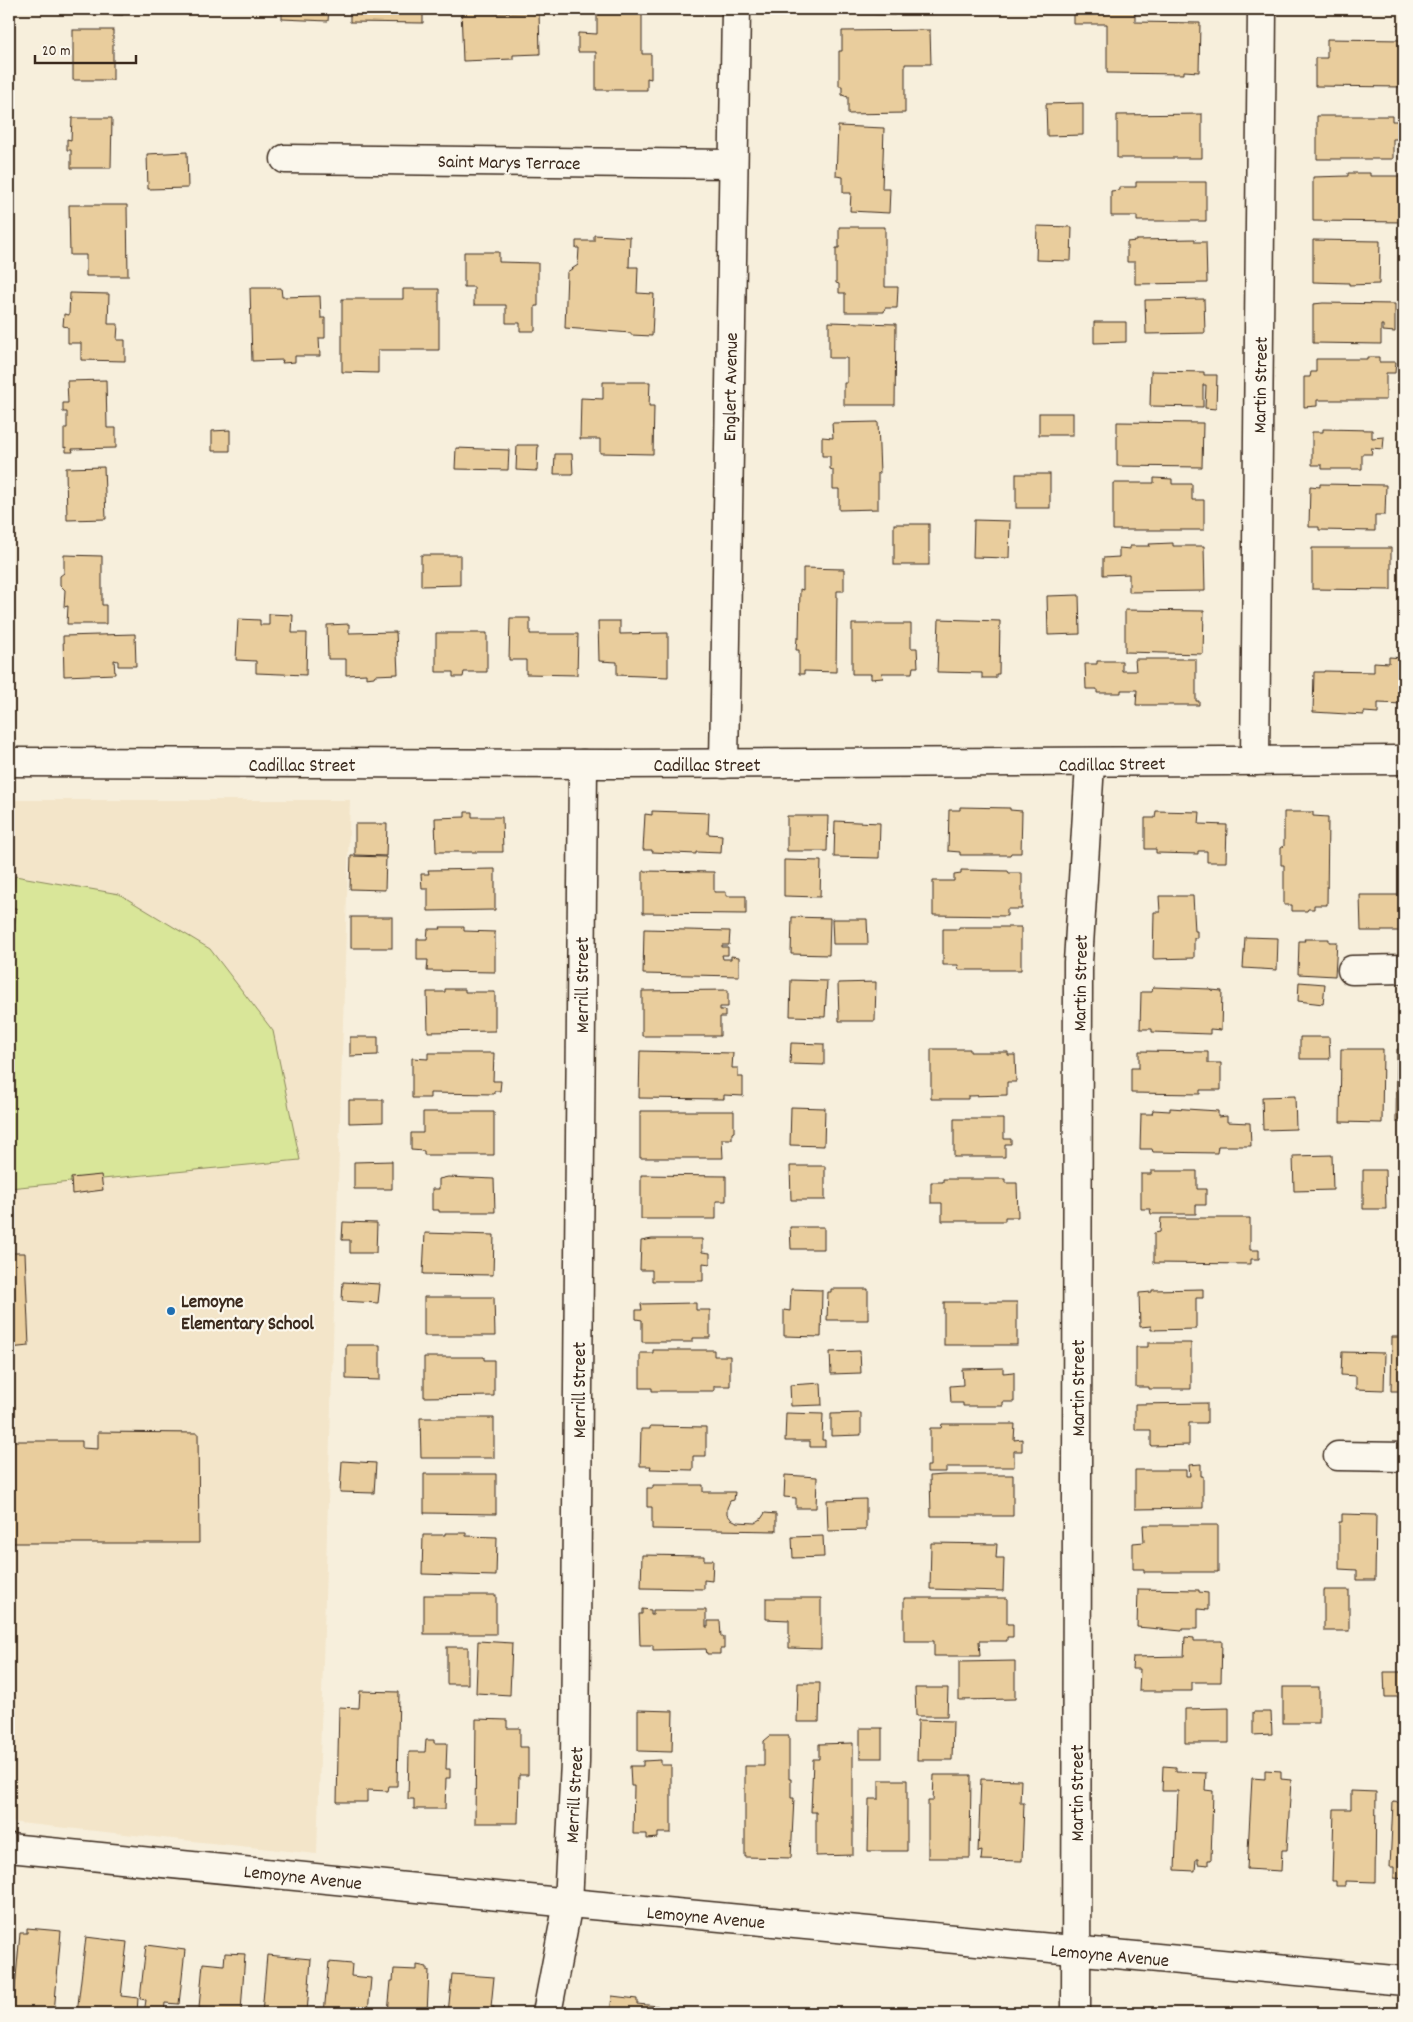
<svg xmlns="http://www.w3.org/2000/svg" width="1413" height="2022" viewBox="0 0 1413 2022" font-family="Dekko,sans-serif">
  <rect width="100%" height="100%" fill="#f7efdc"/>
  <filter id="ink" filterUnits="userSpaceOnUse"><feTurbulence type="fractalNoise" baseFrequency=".02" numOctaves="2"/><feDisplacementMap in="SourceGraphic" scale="10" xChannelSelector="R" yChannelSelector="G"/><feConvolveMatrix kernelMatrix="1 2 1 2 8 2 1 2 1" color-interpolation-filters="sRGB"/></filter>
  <g filter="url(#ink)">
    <!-- built -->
    <path fill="#f3e5c9" d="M9,800h341l-33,1054 -308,-32z"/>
    <!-- green -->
    <path fill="#d9e699" stroke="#8a885c" d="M15,876l104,18 91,55 63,82 27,129 -291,28v-260z"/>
    <!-- building -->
    <g fill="#e9cd9d" stroke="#3b2a1e">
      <path d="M88,9h35v6l-35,-1z"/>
      <path d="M282,9h47l-1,12 -46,-2z"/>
      <path d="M350,9h73v14l-73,-1z"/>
      <path d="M461,9h33v4l45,-1 1,42 -27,1v4l-50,2z"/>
      <path d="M597,9h45v45h9v25l-4,-1v12h-51v-38h-18v-19l19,1z"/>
      <path d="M849,9h46v6l-46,-1z"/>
      <path d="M1074,9h61v13l65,1 -1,49 -15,-1v3l-77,-1v-49h-33z"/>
      <rect x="73" y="30" width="40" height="50"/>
      <path d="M930,30l1,34h-26v49l-57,1v-17l-6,-2v-9h-3v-35h3v-20z"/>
      <path d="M1327,39l76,1 1,61h-2v-14l-87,-1v-28h12z"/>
      <path d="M1083,103v32l-36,1 -1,-32z"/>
      <path d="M1202,114v44h-85v-43z"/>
      <path d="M1317,116h75v5h10v18h-9v20h-76z"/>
      <path d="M72,118h40l-1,50h-40v-18h-4v-11l4,1z"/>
      <path d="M838,126l46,2 -2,61h8l-1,24 -39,-2 1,-18h-8v-16l-7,-1z"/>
      <path d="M187,152l1,36 -40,1 -1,-35z"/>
      <path d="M1348,173h22v3h34v46l-91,-1v-44l35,-1z"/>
      <path d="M1136,182h70v39h-69v-5h-26v-25l8,-1v-3h17z"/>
      <path d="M69,205h58l1,71h-42v-21h-16z"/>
      <path d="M1037,226l35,1 -1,34 -35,-1z"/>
      <path d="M839,227h46v60h13l-1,21h-12l-1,4h-39v-19h-6v-9l-3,-1v-35h3z"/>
      <path d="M594,235l36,2 -1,30h9l-1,26 17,1 -2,42 -21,-1v-2l-66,-5 2,-56 11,-7 1,-17h-3v-7h18z"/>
      <path d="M1195,239v3h11l1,41 -72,1v-22h-8v-20l9,-1v-1z"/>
      <path d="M1313,240l67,1 -1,43 -30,1v-2l-36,-1z"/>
      <path d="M464,252h35v10l39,1v43h-3v25h-15v-8h-14v-18h-32v-18h-10z"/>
      <path d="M250,288h31l1,9 38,-1 1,22h4v20h-6l1,18h-25v6l-13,1 1,-3 -31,1z"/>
      <path d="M403,289h36v61h-61v23l-36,-1v-73h61z"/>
      <path d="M70,293l39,1 -1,30h10l-1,16h8v21l-44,-1v-17h-13v-16l-5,-1 1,-12 5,1z"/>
      <path d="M1204,299l1,34 -59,1 -1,-34z"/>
      <path d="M1323,303l72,1v28l-12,-1v-6h-2v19l-68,-1v-39z"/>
      <path d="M829,322l67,2 -1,81h-51v-22h3v-25h-18z"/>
      <path d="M1094,322h32v20l-32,1z"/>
      <path d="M1367,357h12v5h17l-1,11h-9v27h-69v6l-13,1v-30h6l1,-5h5v-13h51z"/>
      <path d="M1151,371l53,1v3h13l-1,34 -11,-1 1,-23h-3v22l-53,-1z"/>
      <path d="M106,380l1,48h9v20l-44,1 1,3h-7v-5l-2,1v-20h3v-16h-4v-9h5l-1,-22z"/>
      <path d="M603,382h47l-1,24h5l-1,48 -53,-1v-14h-20l1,-41 22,1z"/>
      <rect x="1039" y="413" width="34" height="22"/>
      <path d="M878,422l2,51h-2v36l-39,1v-21h-6v-19l-3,-1v-13h-8v-19l11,1 -1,-15z"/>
      <path d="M1117,422l86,1 -1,44 -85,-1z"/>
      <path d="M1323,429l49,1v8l12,-1 -1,12 -12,-1 1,6h-10v15h-40v-4h-10v-33h11z"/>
      <path d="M230,430v21h-18v-20z"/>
      <path d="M517,445h21l-1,26 -21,-1z"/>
      <path d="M456,448l53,2 -1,20 -53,-1z"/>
      <path d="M555,454h17l1,20h-19z"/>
      <path d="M104,467l2,52 -39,1 -1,-52z"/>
      <rect x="1016" y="474" width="34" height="34"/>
      <path d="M1154,478l18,1v5h20v16h12v30h-91v-47h41z"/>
      <path d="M1320,484l66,1 -1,30h-10v16l-56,-1v-3h-10l1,-41 10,1z"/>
      <path d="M974,520l36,1 -1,37 -36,-1z"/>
      <rect x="894" y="524" width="35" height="41"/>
      <path d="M1173,543v3h31l1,45 -76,1v-18l-26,1v-17l16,-1v-9l11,1v-3h20l-1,-2z"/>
      <path d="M1312,548h79v42l-79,-1z"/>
      <path d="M64,555l38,1v49h4v19h-39l1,-18 -4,1 1,-17 -5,-5v-9l4,-3z"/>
      <path d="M421,555h39v30l-39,1z"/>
      <path d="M803,568l41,1v22h-7l-1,81 -32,-1v3h-5v-24h-3l1,-12h2l1,-49 3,1z"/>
      <path d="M1079,595l1,39 -32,1 -1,-39z"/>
      <path d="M1125,610l79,1 -1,43 -78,-2z"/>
      <path d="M269,614l24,1 -1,18h15l-1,42 -50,-2v-12l-20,-1 2,-41 22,1v5h9z"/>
      <path d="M510,618h20v16h48l-1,41 -51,-1v-14h-17z"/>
      <path d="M939,619l61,2 -1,53h-3v4h-14v-5l-45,-1z"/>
      <path d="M598,621h22v13l48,-1v44l-51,-2v-13l-18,-1z"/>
      <path d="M349,624v9l47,-1 2,42 -23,1 -1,2 -8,1v-4l-20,1v-16h-18l-1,-34z"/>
      <path d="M852,624h59v24h6l1,19h-5l-1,6h-30l1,5 -12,1v-5h-19z"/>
      <path d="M436,633h51v39h-23l-1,5h-10v-5h-17z"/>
      <path d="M135,634l1,32h-18v-5l-4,-1 1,14 -51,2 -1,-40z"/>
      <path d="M1389,657l15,1v46l-26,-1v10l-14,-1v3l-51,-3 1,-40h10v-1l50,1v-10l15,1z"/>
      <path d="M1135,659h61v42h3v4h-63l1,-15h-16v3h-24v-4h-11l-1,-25h12v-3h25v10h14z"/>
      <path d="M960,807l50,1v2l12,1 -1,42h-10l-1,2h-50v-3l-12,-1 1,-41h11z"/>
      <path d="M652,811l57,2 -1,21 14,1 -1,18 -25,-1v2l-44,-2v-2h-9l2,-36 7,1z"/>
      <path d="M1156,811l44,1 -1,12 28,1 -1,37h-19v-11h-9v3l-42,-1v-4h-11v-31h10z"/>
      <path d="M465,812h7v5h30l1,35h-67l-1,-34 30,-1z"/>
      <path d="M1284,812h29v4l15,1 -1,88h-13v4h-6l-1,2h-15v-6h-8v-40h-3v-17l3,-2z"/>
      <path d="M787,816h41l-1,35h-40z"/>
      <path d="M835,821l45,2 -1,35 -45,-1z"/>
      <path d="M355,824h32l-1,32 -31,-1z"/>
      <path d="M1403,826l1,52h-1z"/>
      <path d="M351,856l35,1 -1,33 -35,-1z"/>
      <path d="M784,860l37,1 -1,36 -36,-1z"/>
      <path d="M495,869v41l-67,1v-22h-6l-1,-15h8l-1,-4z"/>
      <path d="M961,870l47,1 1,2h13v36h-15v7l-74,-1v-34h21v-6l7,-1z"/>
      <path d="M643,871l71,1v20h12v4h20v18l-103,-1z"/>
      <path d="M1360,895h40v36h-39z"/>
      <path d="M1159,896h34l2,35h2v7h-3v20l-41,1 1,-47h6z"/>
      <path d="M9,908h7l-3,31h-4z"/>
      <rect x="351" y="917" width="41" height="31"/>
      <path d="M792,917l38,1 -1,37 -38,-1z"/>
      <path d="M832,919h35l1,25h-35z"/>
      <path d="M440,927h24v4l31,1v40l-68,-1 1,-11h-11v-21h10l1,-10h13z"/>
      <path d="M959,927h62v43h-62l-1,-5h-15v-36h16z"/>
      <path d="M644,929l86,2 -1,14h-7v2h6v8h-6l1,4h8v-3l8,1v19l-96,-2z"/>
      <path d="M1245,937l33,1 -1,32 -34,-2z"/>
      <path d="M1304,939h25v3h8l-2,34 -37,-2 1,-33h6z"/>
      <path d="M791,980l36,1 -2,36 -35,-1z"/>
      <path d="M876,982l-1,39h-36l-1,-38z"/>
      <path d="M1299,982l26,2 -2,20 -25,-3z"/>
      <path d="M1153,987l57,2 1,1 11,1 -1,39 -11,-1v5l-58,-2v-3h-12l1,-37h11z"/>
      <path d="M445,989h20v3h30v39l-67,1 -1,-40h18z"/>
      <path d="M728,990v17h-8v3h5v7h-5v19h-78v-45z"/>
      <path d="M350,1037h28v18l-28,1z"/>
      <path d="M1300,1037h29l1,22h-30z"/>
      <path d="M791,1043l33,1v21l-34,-1z"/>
      <path d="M931,1049h39v3h38v3h7l1,27h-9v13l-39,1v3h-37z"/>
      <path d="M1341,1049h42l-1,74 -42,-1z"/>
      <path d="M1397,1049h7v73h-8z"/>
      <path d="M640,1051l93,2 -1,15h6v9h5v19l-19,-1v4l-85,-1z"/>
      <path d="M1139,1051l69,1v11h13v27h-21v4l-69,-1v-25h8z"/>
      <path d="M428,1053h66l-1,28h8l-1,10h-6v3l-64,-1v5h-18v-40l16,1z"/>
      <path d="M1295,1096l1,33 -33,1 -1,-33z"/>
      <path d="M349,1100h34v22l-34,1z"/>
      <path d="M791,1107l34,1 -1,38 -34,-1z"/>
      <path d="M1170,1108l48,3v6l9,-1v6l23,1 1,23h-33l-1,7 -64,-1 -1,-3h-12l1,-35h11l1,-4 17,1z"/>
      <path d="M640,1111h94v21l-2,1v6h-10l1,19h-83z"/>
      <path d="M423,1112h71v43h-70v-4l-13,-1v-17h12z"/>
      <path d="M954,1119h50v20h7v5h-6v13h-51z"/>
      <path d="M1332,1155l1,35 -39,1 -1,-35z"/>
      <path d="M392,1161v28h-38v-27z"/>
      <path d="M790,1166h35v34h-34z"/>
      <path d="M1363,1170h22l1,39h-23z"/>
      <path d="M1400,1170h4v32l-5,-1z"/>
      <path d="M1151,1171h46v18h9v16h-10v9h-45l-1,-5h-9v-35h10z"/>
      <path d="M101,1175l2,15 -31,4 -1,-16z"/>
      <path d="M641,1175l85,1v25h-10v18h-75z"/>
      <path d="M448,1177l46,2 1,33h-56v-2h-7v-21h7v-10z"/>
      <path d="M943,1179h62v4h12l1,34h-13v4h-63v-18h-11v-21h12z"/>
      <path d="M1161,1218h89v32h9v9h-8v5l-97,-1v-30l6,-1z"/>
      <path d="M343,1222l34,1 -1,30h-26v-13h-8z"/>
      <path d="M790,1227h34v22h-33z"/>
      <path d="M425,1233l69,2 -1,40 -70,-1z"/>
      <path d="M652,1239h50v13l8,1v11l-7,-1v18h-51v-11h-12l1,-29z"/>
      <path d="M9,1253h16l4,93 -20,2z"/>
      <path d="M343,1282l37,2 -2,19 -36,-2z"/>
      <path d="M791,1289l31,1 -1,47 -37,-1v-26l6,1z"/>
      <path d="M831,1289h37v31h-41l1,-28h3z"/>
      <path d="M1203,1289v9h-7v31l-45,1v-4l-11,1 -1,-34 13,-1v-2z"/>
      <path d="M424,1297h70l1,39h-71z"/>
      <rect x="944" y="1302" width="73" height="43"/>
      <path d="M696,1303v7h14v28h-18v4h-50v-22l-6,-1v-9h6l-1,-6z"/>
      <path d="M1392,1337h12v54h-13z"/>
      <path d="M1148,1343h43v46h-42v-2h-13v-40h12z"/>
      <path d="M346,1345h34v35l-34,-1z"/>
      <path d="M653,1350h61v6h16v30h-16v5h-62v-3h-12v-35h13z"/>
      <path d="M860,1351l1,22 -30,1 -1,-22z"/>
      <path d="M1342,1352l43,1 -1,37 -28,-1v-13l-15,-1z"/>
      <path d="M424,1357h60v3h10v36l-70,1z"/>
      <path d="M1003,1368v5l11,-1v30h-11v4h-40v-3h-12l-1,-17 13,-1 -1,-16z"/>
      <path d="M821,1383l1,22 -31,1 -1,-21z"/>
      <path d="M1207,1403v20h-18v22l-38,1v-16h-16v-26z"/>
      <path d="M786,1413l37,1 -1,26h3v7h-15v-6h-25z"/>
      <path d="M861,1413v22l-30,1v-22z"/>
      <path d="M420,1418h74v40h-73z"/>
      <path d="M942,1424h73l-1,16 8,-1v12h-8v16h-68v5h-19v-6h3v-38h11z"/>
      <path d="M650,1426l56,1v29h-13v14l-43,-1 1,-3h-11l1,-37h9z"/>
      <path d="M98,1432l100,1 1,110h-190v-102h73v7l16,1z"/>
      <path d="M342,1461l34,2 -2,30 -34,-1z"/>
      <path d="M1201,1464v12h2v32l-68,1v-39h51v6h4l-1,-11z"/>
      <path d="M424,1474h72v40l-72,-1z"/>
      <path d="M785,1475l32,2 -1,31h-20v-10l-12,-1z"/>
      <path d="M943,1475h70v41h-82l-1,-40z"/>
      <path d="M653,1485h50v7h32l-1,8 -4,1 -3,7v6l4,5 6,3 18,1 6,-4 4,-6 11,1v17l-124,-2v-22h-5v-19h6z"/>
      <path d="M866,1499v31l-38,1 -1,-31z"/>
      <path d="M1342,1514l34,1 -1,65h-18v-10l-18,-1v-47h3z"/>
      <path d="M1143,1525h75v47h-74v-3h-11v-26l11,-1z"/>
      <path d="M445,1533h21v3l31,1 -1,39 -74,-2 1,-39h22z"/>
      <path d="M823,1536l1,21 -31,1 -1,-21z"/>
      <path d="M931,1543l66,1 -1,14h8l-1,33 -73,-2z"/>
      <path d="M642,1555l62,1v4h9l-1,21 -8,-1v9l-63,-1z"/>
      <path d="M1138,1589l61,1v2l9,1v17l-10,-1v20h-16v2l-45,-4z"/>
      <rect x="1324" y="1590" width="25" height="41"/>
      <rect x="424" y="1595" width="72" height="39"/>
      <path d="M766,1598h55v51l-32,-1v-28l-23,-1z"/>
      <path d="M904,1598h103v26h6v13h-6v4h-28l1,15h-46v-15h-30z"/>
      <path d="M642,1609l9,1v5h2v-5h53v17h2v-6h12l1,16h3v12h-4v5h-13l-1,-5 -53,1v-5h-13l-1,-31h3z"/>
      <path d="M1185,1637l9,1v3h28l-1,41h-29v9h-53l1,-22h-8l1,-12 51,-1z"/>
      <path d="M478,1641l34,2 -2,52 -34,-2z"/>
      <rect x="447" y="1647" width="21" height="37"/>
      <path d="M1015,1661v38l-56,1v-38z"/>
      <path d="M1384,1672h18l1,25h-18z"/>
      <path d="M798,1683h22l-1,39h-22z"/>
      <rect x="1283" y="1687" width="36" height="36"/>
      <path d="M915,1688h33l-1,28h-31z"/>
      <path d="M360,1691l39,1 -2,94h-8l-1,5 -21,-1v12h-30l2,-95 20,1z"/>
      <path d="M1229,1708v35h-44v-34z"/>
      <path d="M638,1710l35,1 -1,41 -34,-1z"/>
      <path d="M1253,1712h18l1,22 -19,1z"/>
      <path d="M476,1719l31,1v8h13v19h8v28h-9l-1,48h-43z"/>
      <path d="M918,1720l35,1 -1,39h-35z"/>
      <rect x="860" y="1728" width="22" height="30"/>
      <path d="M770,1736h19v43h2v19h3l-3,60 -46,-1v-91h19v-25z"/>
      <path d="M426,1740h8v3h13l-1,26h4v9h-4l-1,31h-31v-10h-6l1,-47h16z"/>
      <path d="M853,1743v112l-37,1v-44h-5l2,-53h6v-15z"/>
      <path d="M661,1760v5h10v68h-13v5l-11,1v-5h-14l1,-48h-3l-1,-20h13v-5z"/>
      <path d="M1163,1766l13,1v5l30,1 -1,17 8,1 -2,69h-3v5l-10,-1v-5h-2l-1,12 -20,-1 3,-79h-16z"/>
      <path d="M1265,1770l16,1v8l10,1 -4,70h-5l-1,21 -34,-2 5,-91 13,1z"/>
      <path d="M934,1775h37l-1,83h-42v-57h5z"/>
      <path d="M981,1779l40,1 -1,23h4l-2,58 -41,-1 1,-9 -4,1z"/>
      <path d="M879,1780h28v71h-39l1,-52h10z"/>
      <path d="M1351,1791l25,1 -1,90 -29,-1v5h-10v-5h-4l2,-72h17z"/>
      <path d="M1404,1792v87l-10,-1v-11h-4l3,-65 10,1z"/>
      <path d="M27,1928l34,3 -7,82h-36v-2l-5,-1 7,-77h7z"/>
      <path d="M86,1937l41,5 -6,54 17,2 -1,15h-60z"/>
      <path d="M146,1945l39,5 -6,54 -14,-1 -1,10h-20l2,-13 -6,-1z"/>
      <path d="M225,1953l20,1 -4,57h-3v2h-20l1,-3 -20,-2 4,-45 21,2z"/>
      <path d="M267,1955l44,4 -4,54h-45z"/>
      <path d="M329,1962l23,2 -1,12 20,2 -3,35h-44z"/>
      <path d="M417,1965l10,2v4h2l-2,42h-39l3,-32h2l1,-12 23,1z"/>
      <path d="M452,1974l42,3 -3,30h3l-1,6h-45z"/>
      <path d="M612,1996l25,3v5l21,2 -1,7h-47z"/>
      <path d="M826,2007l49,5v1h-49z"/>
    </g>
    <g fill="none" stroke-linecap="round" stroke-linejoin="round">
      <defs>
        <g id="minor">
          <path d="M285,159l448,5"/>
          <path d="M1255,761l7,-752"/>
          <path d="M9,762c465,3 930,3 1395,-2"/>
          <path d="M724,764l12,-755"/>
          <path d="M1352,970l52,-1"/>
          <path d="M1338,1456l66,1"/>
          <path d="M9,1848c187,17 374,36 561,55 278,27 556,53 834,78"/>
          <path d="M547,2013l21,-110 7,-141 8,-998"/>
          <path d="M1076,2013l2,-1051 12,-198"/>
        </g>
      </defs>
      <!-- minor casing -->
      <use href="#minor" stroke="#3b2a1e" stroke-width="31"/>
      <!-- minor -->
      <use href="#minor" stroke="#fbf7ec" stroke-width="28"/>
    </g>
  </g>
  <!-- markers -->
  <circle fill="#1f6fb2" stroke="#fbf7ec" stroke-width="2" cx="171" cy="1311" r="5"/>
  <g text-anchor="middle" stroke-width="4.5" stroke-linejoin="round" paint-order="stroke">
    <!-- street labels -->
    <g font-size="19" fill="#3b2a1e" stroke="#fbf7ec">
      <text transform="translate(509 161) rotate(1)" y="7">Saint Marys Terrace</text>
      <text transform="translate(1259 385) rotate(-89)" y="7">Martin Street</text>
      <text transform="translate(729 387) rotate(-89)" y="7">Englert Avenue</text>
      <text transform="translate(1112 763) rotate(-1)" y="7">Cadillac Street</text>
      <text x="302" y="771">Cadillac Street</text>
      <text x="707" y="771">Cadillac Street</text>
      <text transform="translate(1079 983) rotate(-89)" y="7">Martin Street</text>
      <text transform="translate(581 985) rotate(-90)" y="7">Merrill Street</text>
      <text transform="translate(1077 1388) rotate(-90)" y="7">Martin Street</text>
      <text transform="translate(578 1390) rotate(-90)" y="7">Merrill Street</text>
      <text transform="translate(1076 1793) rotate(-90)" y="7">Martin Street</text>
      <text transform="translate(573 1795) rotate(-87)" y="7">Merrill Street</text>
      <text transform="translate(303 1876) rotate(6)" y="7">Lemoyne Avenue</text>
      <text transform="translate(706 1916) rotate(5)" y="7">Lemoyne Avenue</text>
      <text transform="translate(1110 1954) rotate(5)" y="7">Lemoyne Avenue</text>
    </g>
    <!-- poi labels -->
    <g font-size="19" font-weight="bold" fill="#3b2a1e" stroke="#fbf7ec" text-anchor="start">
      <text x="181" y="1307">Lemoyne<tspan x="181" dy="22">Elementary School</tspan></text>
    </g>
  </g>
  <!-- margin -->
  <rect width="1413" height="2022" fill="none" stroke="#fbf7ec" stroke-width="30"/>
  <rect x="15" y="15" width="1383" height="1992" fill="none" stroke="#3b2a1e" stroke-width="2" filter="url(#ink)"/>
  <!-- scale -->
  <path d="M35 55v8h101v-8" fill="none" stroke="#3b2a1e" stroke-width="2.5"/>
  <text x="42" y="55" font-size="15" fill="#3b2a1e" stroke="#fbf7ec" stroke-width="4" paint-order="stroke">20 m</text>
</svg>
